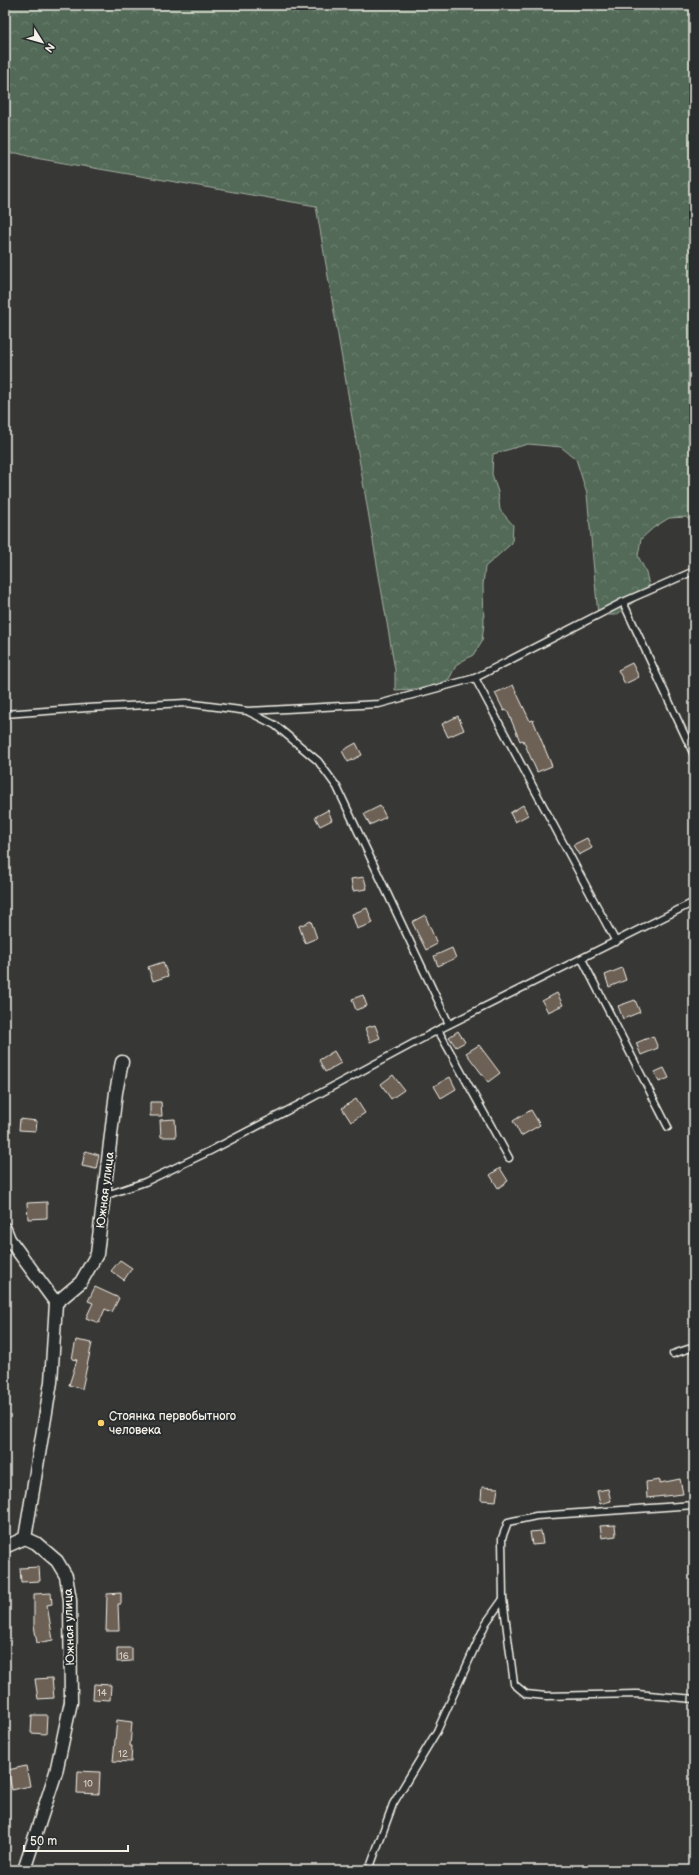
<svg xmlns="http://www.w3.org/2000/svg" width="699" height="1875" viewBox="0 0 699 1875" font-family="'Balsamiq Sans',sans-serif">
  <defs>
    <pattern id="forest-crowns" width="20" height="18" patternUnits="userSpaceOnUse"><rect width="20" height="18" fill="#536b58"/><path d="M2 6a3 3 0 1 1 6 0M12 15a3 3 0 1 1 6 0" fill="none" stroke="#6c8170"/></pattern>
  </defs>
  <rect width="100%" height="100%" fill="#373736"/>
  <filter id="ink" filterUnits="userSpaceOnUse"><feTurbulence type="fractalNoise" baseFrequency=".025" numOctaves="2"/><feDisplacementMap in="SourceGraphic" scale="8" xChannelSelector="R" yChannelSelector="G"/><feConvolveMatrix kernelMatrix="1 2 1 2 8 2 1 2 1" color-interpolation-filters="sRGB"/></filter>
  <g filter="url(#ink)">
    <!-- forest -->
    <path fill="url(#forest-crowns)" stroke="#a4aea0" d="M5,5h689v519l-8,-7 -17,1 -16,10 -12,11 -3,17 8,16 4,18 -34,25h-18l-11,-121 -11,-35 -15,-12 -33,-3 -35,10 -1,20 6,18 2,18 13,15 -1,18 -27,24 -2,18 1,38 -2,18 -9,14 -16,9 -8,15 -16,9 -38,2v-20l-79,-464 -281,-48 -18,-5h-12z"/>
    <!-- building -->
    <g fill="#6d6154" stroke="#f4f1e8">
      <path d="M632,663l7,14 -14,7 -7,-14z"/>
      <path d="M513,685l17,36 3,-1 19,46 -15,6 -14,-32 -3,1 -13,-31 -3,1 -9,-18z"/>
      <path d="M458,716l6,14 -16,7 -6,-13z"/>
      <path d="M356,743l6,12 -14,7 -6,-11z"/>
      <path d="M523,805l5,10 -13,7 -5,-9z"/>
      <path d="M380,806l6,11 -16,8 -6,-11z"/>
      <path d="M328,810l4,10 -12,6 -5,-9z"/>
      <path d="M587,838l5,10 -13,7 -6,-10z"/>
      <path d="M364,877l3,12 -14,2 -2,-12z"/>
      <path d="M367,908l6,15 -16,6 -5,-15z"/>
      <path d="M425,915l12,29 -11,6 -14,-28z"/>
      <path d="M311,921l6,17 -12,5 -6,-17z"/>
      <path d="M452,948l4,10 -18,8 -4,-10z"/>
      <path d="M163,962l5,14 -15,5 -5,-14z"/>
      <path d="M622,968l4,12 -17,7 -4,-12z"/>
      <path d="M557,993l6,12 -15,7 -6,-11z"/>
      <path d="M363,995l4,11 -11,4 -4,-11z"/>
      <path d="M635,1000l5,12 -17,7 -5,-13z"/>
      <path d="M375,1025l5,13 -10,4 -5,-14z"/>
      <path d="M458,1031l7,11 -9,5 -7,-10z"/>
      <path d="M653,1036l5,12 -17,7 -5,-12z"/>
      <path d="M479,1045l21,28 -12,9 -22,-29z"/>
      <path d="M334,1051l7,12 -16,9 -6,-12z"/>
      <path d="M664,1068l5,10 -10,4 -4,-10z"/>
      <path d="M393,1075l11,15 -13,9 -10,-15z"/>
      <path d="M450,1077l6,12 -15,9 -7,-12z"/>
      <path d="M356,1099l9,14 -14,9 -9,-14z"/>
      <path d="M150,1102h11l1,14h-12z"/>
      <path d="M531,1110l9,15 -19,11 -8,-15z"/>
      <path d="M20,1119l17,2 -1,10 -17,-1z"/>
      <path d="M175,1119l1,18h-15l-1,-17z"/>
      <path d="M85,1151l14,4 -3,14 -14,-3z"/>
      <path d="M500,1168l8,13 -10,7 -8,-13z"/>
      <path d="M47,1202v16l-19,1 -1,-16z"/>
      <path d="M120,1260l12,8 -8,12 -13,-9z"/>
      <path d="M95,1287l24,11 -7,14 -7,-3 -6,14 -13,-5 7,-15 -5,-2z"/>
      <path d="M76,1340l16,3 -10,46 -13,-4 8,-25 -5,-1z"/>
      <path d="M680,1479l3,15 -36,4 -1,-16 14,-2v3z"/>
      <path d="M482,1487l16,1 -2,13 -15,-1z"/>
      <path d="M608,1489l3,12 -11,3 -3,-13z"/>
      <path d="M615,1525l1,11 -14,2 -2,-12z"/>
      <path d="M541,1531l2,13 -11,1 -2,-13z"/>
      <path d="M39,1567l1,14 -19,1 -1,-14z"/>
      <path d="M51,1593l1,11 -5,1 6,35 -16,3 -3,-18v-31z"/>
      <path d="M121,1593v11h-3l1,27h-13l1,-37z"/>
      <path d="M117,1648h15v13l-15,1z"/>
      <path d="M52,1678l2,20 -16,1 -3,-20z"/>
      <path d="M94,1684l17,1 -1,15 -17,-1z"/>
      <path d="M32,1715h15l-1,19 -15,-1z"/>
      <path d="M117,1720l15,2 -2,24h2l-1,16 -18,-1z"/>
      <path d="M26,1766l4,20 -18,4 -4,-20z"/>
      <path d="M78,1771l22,1 -1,22 -22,-1z"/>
    </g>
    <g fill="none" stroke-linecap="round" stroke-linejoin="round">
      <defs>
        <g id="lane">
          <path d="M623,602l71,153"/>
          <path d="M475,678l141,264"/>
          <path d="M249,712l26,13 43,36 19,26 112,237"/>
          <path d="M5,714l82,-6 99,-5 62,8 131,-7 96,-26 148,-76 71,-31"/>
          <path d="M582,959l86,168"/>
          <path d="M438,1030l71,128"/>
          <path d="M104,1196l41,-14 65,-31 92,-48 136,-73 256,-128"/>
          <path d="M673,1354l21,-7"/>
          <path d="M694,1505l-158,11 -28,6 -6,16 1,61 11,85 12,10 20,2 91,-2 57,5"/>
          <path d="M369,1870l24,-66 44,-73 49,-108 17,-24"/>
        </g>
        <g id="street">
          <path d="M5,1229l4,10 47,64 -5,79 -26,156"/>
          <path d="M56,1303l25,-21 16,-28 19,-162 6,-30"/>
          <path d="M5,1547l20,-9"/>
          <path d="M24,1870l32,-98 15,-70 -1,-102 -4,-24 -9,-15 -21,-18 -11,-5"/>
        </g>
      </defs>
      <!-- lane casing -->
      <use href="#lane" stroke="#f4f1e8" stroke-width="9"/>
      <!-- street casing -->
      <use href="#street" stroke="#f4f1e8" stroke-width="15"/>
      <!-- lane -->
      <use href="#lane" stroke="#2a2d2e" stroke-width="6"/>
      <!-- street -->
      <use href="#street" stroke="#2a2d2e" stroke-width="12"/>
    </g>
  </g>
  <!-- markers -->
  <circle fill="#ffd166" stroke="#2a2d2e" stroke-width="1.5" cx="101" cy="1423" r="4"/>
  <g text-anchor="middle" stroke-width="4" stroke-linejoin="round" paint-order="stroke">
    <!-- number labels -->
    <g font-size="10" fill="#d2cdc3">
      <text x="124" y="1659">16</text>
      <text x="102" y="1696">14</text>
      <text x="123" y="1757">12</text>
      <text x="88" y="1787">10</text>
    </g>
    <!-- street labels -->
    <g font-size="12" fill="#f4f1e8" stroke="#2a2d2e">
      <text transform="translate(105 1190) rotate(-83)" y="4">Южная улица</text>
      <text transform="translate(69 1627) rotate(-92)" y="4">Южная улица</text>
    </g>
    <!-- poi labels -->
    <g font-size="12" fill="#f4f1e8" stroke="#2a2d2e" text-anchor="start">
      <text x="109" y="1420">Стоянка первобытного<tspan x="109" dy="14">человека</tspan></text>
    </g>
  </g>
  <!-- margin -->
  <rect width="699" height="1875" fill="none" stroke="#2a2d2e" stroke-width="20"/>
  <rect x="10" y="10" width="679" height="1855" fill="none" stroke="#f4f1e8" stroke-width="1.5" filter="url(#ink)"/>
  <!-- north arrow -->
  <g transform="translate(42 42) rotate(127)" stroke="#2a2d2e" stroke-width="3" paint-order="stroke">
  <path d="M0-3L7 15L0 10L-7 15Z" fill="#f4f1e8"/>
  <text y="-6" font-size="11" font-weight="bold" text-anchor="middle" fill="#f4f1e8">N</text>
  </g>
  <!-- scale -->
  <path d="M24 1845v6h104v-6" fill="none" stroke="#f4f1e8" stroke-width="2"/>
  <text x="30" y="1845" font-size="12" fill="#f4f1e8" stroke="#2a2d2e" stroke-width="3" paint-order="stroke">50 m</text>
</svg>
